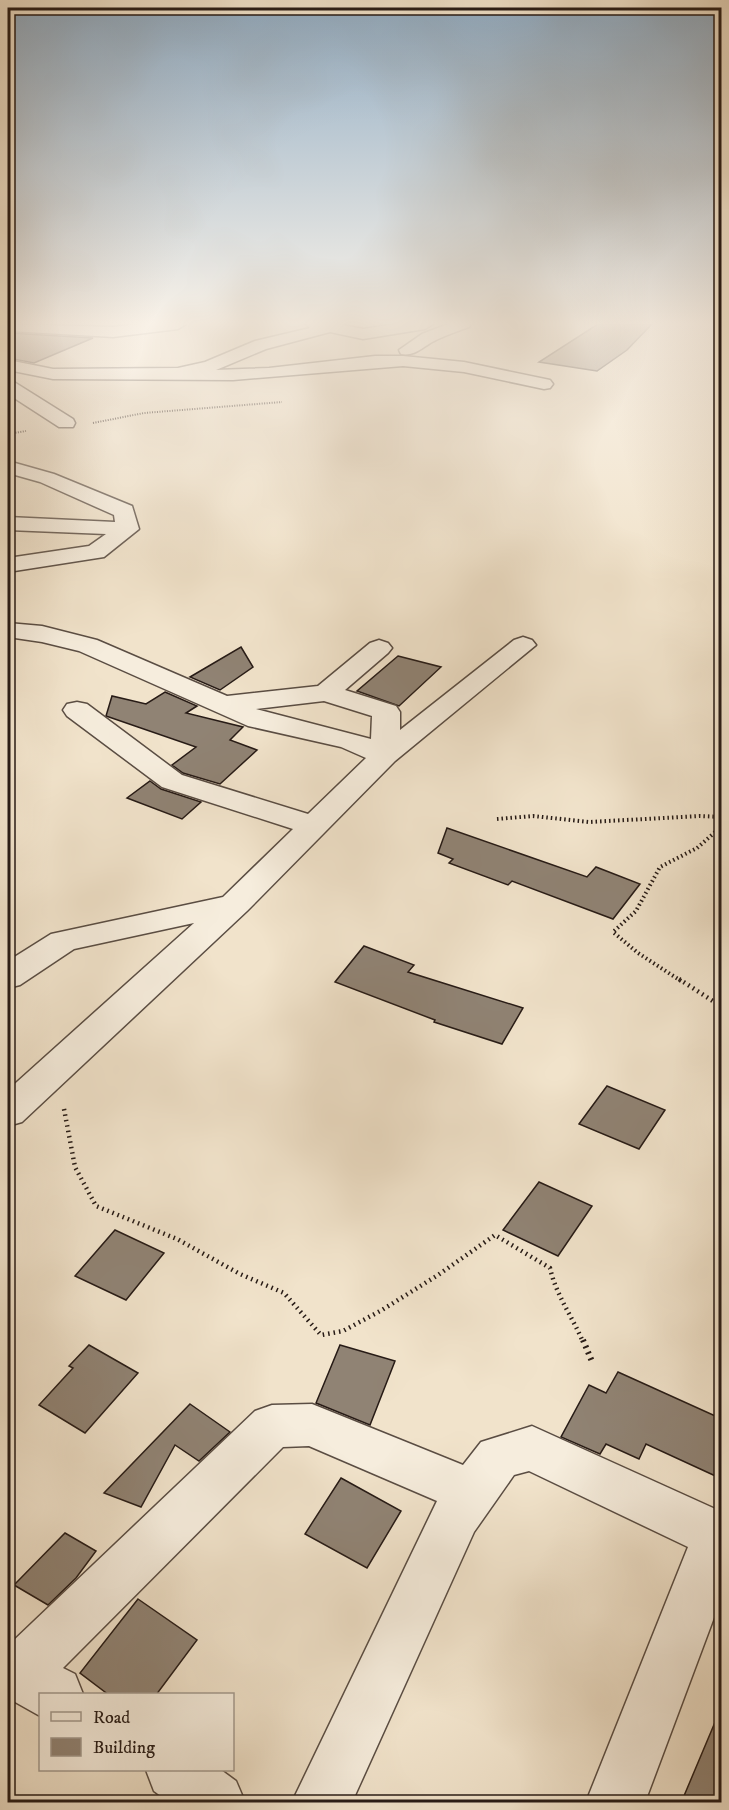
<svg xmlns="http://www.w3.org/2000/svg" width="729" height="1810" viewBox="0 0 729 1810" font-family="'IM FELL DW Pica',serif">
  <rect width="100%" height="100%" fill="#f1e3cb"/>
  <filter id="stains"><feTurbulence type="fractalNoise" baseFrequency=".00333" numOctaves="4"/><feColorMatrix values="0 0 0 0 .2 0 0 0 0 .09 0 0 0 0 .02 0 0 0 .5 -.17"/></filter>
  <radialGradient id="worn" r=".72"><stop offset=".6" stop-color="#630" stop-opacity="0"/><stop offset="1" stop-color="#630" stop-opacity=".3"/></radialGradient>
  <!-- building -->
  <g fill="#908374" stroke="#271b16" stroke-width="1.5">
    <path d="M598,324h54l-25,26 -30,21 -58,-9z"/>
    <path d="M8,332l2,1 83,5 -59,25 -26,-5z"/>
    <path d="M241,647l12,20 -33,23 -30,-13z"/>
    <path d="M398,656l43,11 -42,39 -42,-15z"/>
    <path d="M165,692l32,14 -11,7 57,14 -13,13 27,10 -37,34 -37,-11 -11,-8 24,-18 -90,-31 6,-20 34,8z"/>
    <path d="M150,781l11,8 40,13 -19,17 -55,-21z"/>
    <path d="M447,828l140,49 9,-10 44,17 -27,35 -101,-38 -4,4 -59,-22 4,-4 -15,-6z"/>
    <path d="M364,946l50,19 -6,7 115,36 -21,36 -68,-22 1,-2 -100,-38z"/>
    <path d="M607,1086l58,24 -26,39 -60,-25z"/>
    <path d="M539,1182l53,24 -34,50 -55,-26z"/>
    <path d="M115,1230l49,23 -38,47 -51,-24z"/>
    <path d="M89,1345l49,28 -53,60 -46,-28 34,-37 -4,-2z"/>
    <path d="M340,1345l55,16 -25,64 -54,-22z"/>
    <path d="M618,1372l104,47v60l-76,-35 -7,15 -33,-15 -6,10 -39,-17 28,-52 17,8z"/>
    <path d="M190,1404l40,28 -31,29 -24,-16 -34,62 -37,-14z"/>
    <path d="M341,1478l60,33 -34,57 -62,-34z"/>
    <path d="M65,1533l31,18 -20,27 -28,27 -34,-20z"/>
    <path d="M138,1599l59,41 -41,55h-47l-29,-22z"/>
    <path d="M721,1708l1,95h-41z"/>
  </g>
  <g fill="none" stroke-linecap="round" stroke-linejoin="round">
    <defs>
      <g id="minor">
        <path d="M8,324l105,3 26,-3h47l-8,5 -65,8 -103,-6 -2,-1z"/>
        <path d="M306,324h32l25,5 32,-5h38l-8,5 -62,10 -33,-7 -64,17 -50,21 53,-2 106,-12h28l61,6 86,18 3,4 -3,4 -6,1 -80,-17 -61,-6 -170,14 -180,-1 -45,-9v-10l45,9 125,-1 27,-6 50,-21 55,-13z"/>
        <path d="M448,324h23l-2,3c-11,4 -23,8 -33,13 -12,5 -20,17 -35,14l-2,-4 23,-16z"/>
        <path d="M8,381l6,1 59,37 2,4 -2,4h-14l-51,-33z"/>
        <path d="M8,461l46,13 78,32 7,23 -35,28 -96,15v-14l81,-12 17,-12 -98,-4v-13l107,5 -1,-7 -74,-33 -32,-9z"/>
        <path d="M8,623l34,3 55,14 130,56 91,-10 52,-43 9,-3 9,3 4,5 -4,5 -43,37 51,16 4,6v18l114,-90 9,-3 9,3 4,5 -141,116 -148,150 -225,211 -14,4v-36l186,-167 -120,26 -54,36 -12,3v-27l43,-27 172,-37 70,-68 -131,-42 -95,-71 -4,-6 4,-6 10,-2 10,2 95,71 126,39 58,-56 -25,-11 -93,-21 -169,-75 -37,-9 -34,-5zM324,701l48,15 -1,23 -115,-30z"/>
        <path d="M312,1404l151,61 18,-23 51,-16 190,86v84l-77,206h-59l102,-255 -159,-76 -15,4 -40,57 -122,270h-60l145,-301 -128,-55 -26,1 -220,221 12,6 8,20h-43v22l-32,-18v-57l4,1 243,-231 17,-6z"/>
        <path d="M146,1770h75l15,11 9,21h-76l-15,-11z"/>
      </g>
    </defs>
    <!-- minor casing -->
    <use href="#minor" stroke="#5a4d43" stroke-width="3"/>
    <!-- path-far3 -->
    <g stroke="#271b16" stroke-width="2" stroke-dasharray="1 1.5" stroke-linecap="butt">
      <path d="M93,423l51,-10 138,-11"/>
      <path d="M8,434l18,-3"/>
    </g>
    <!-- path-far2 -->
    <g stroke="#271b16" stroke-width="4" stroke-dasharray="1.5 3" stroke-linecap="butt">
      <path d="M497,819l36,-3 56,6 111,-6 22,1"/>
      <path d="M681,981l-43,-28 -25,-21 23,-21 24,-44 37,-19 25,-22"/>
    </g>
    <!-- path-far1 -->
    <g stroke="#271b16" stroke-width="4.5" stroke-dasharray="1.5 4" stroke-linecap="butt">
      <path d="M679,979l43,28"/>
      <path d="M64,1109l11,58 21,39 81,33 63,35 44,19 37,42 22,-4 39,-21 56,-35 57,-40 55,33c6,27 22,48 33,74"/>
    </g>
    <!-- path -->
    <path stroke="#271b16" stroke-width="6" stroke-dasharray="2 4.5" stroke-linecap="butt" d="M583,1340l10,24"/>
    <!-- minor -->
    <use href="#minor" fill="#f6eddd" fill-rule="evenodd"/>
  </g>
  <!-- sky -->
  <linearGradient id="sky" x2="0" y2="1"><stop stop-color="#90acc4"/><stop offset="0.56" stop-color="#f9f2e8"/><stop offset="1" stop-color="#f9f2e8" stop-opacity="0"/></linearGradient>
  <rect width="729" height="577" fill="url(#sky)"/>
  <!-- margin -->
  <rect width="729" height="1810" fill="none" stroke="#f1e3cb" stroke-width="30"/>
  <rect x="9" y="9" width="711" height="1792" fill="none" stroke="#271b16" stroke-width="3"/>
  <rect x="15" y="15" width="699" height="1780" fill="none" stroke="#271b16" stroke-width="1.5"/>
  <!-- legend -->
  <rect x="39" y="1693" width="195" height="78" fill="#f6eddd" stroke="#a3998d" stroke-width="1.5"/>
  <rect x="51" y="1712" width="30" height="9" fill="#f6eddd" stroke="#a3998d" stroke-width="1.5"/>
  <text x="93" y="1723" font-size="18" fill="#271b16">Road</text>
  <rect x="51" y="1738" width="30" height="18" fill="#908374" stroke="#a3998d" stroke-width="1.5"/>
  <text x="93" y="1753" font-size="18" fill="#271b16">Building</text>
  <rect width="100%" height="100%" filter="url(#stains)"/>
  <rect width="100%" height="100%" fill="url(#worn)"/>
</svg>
